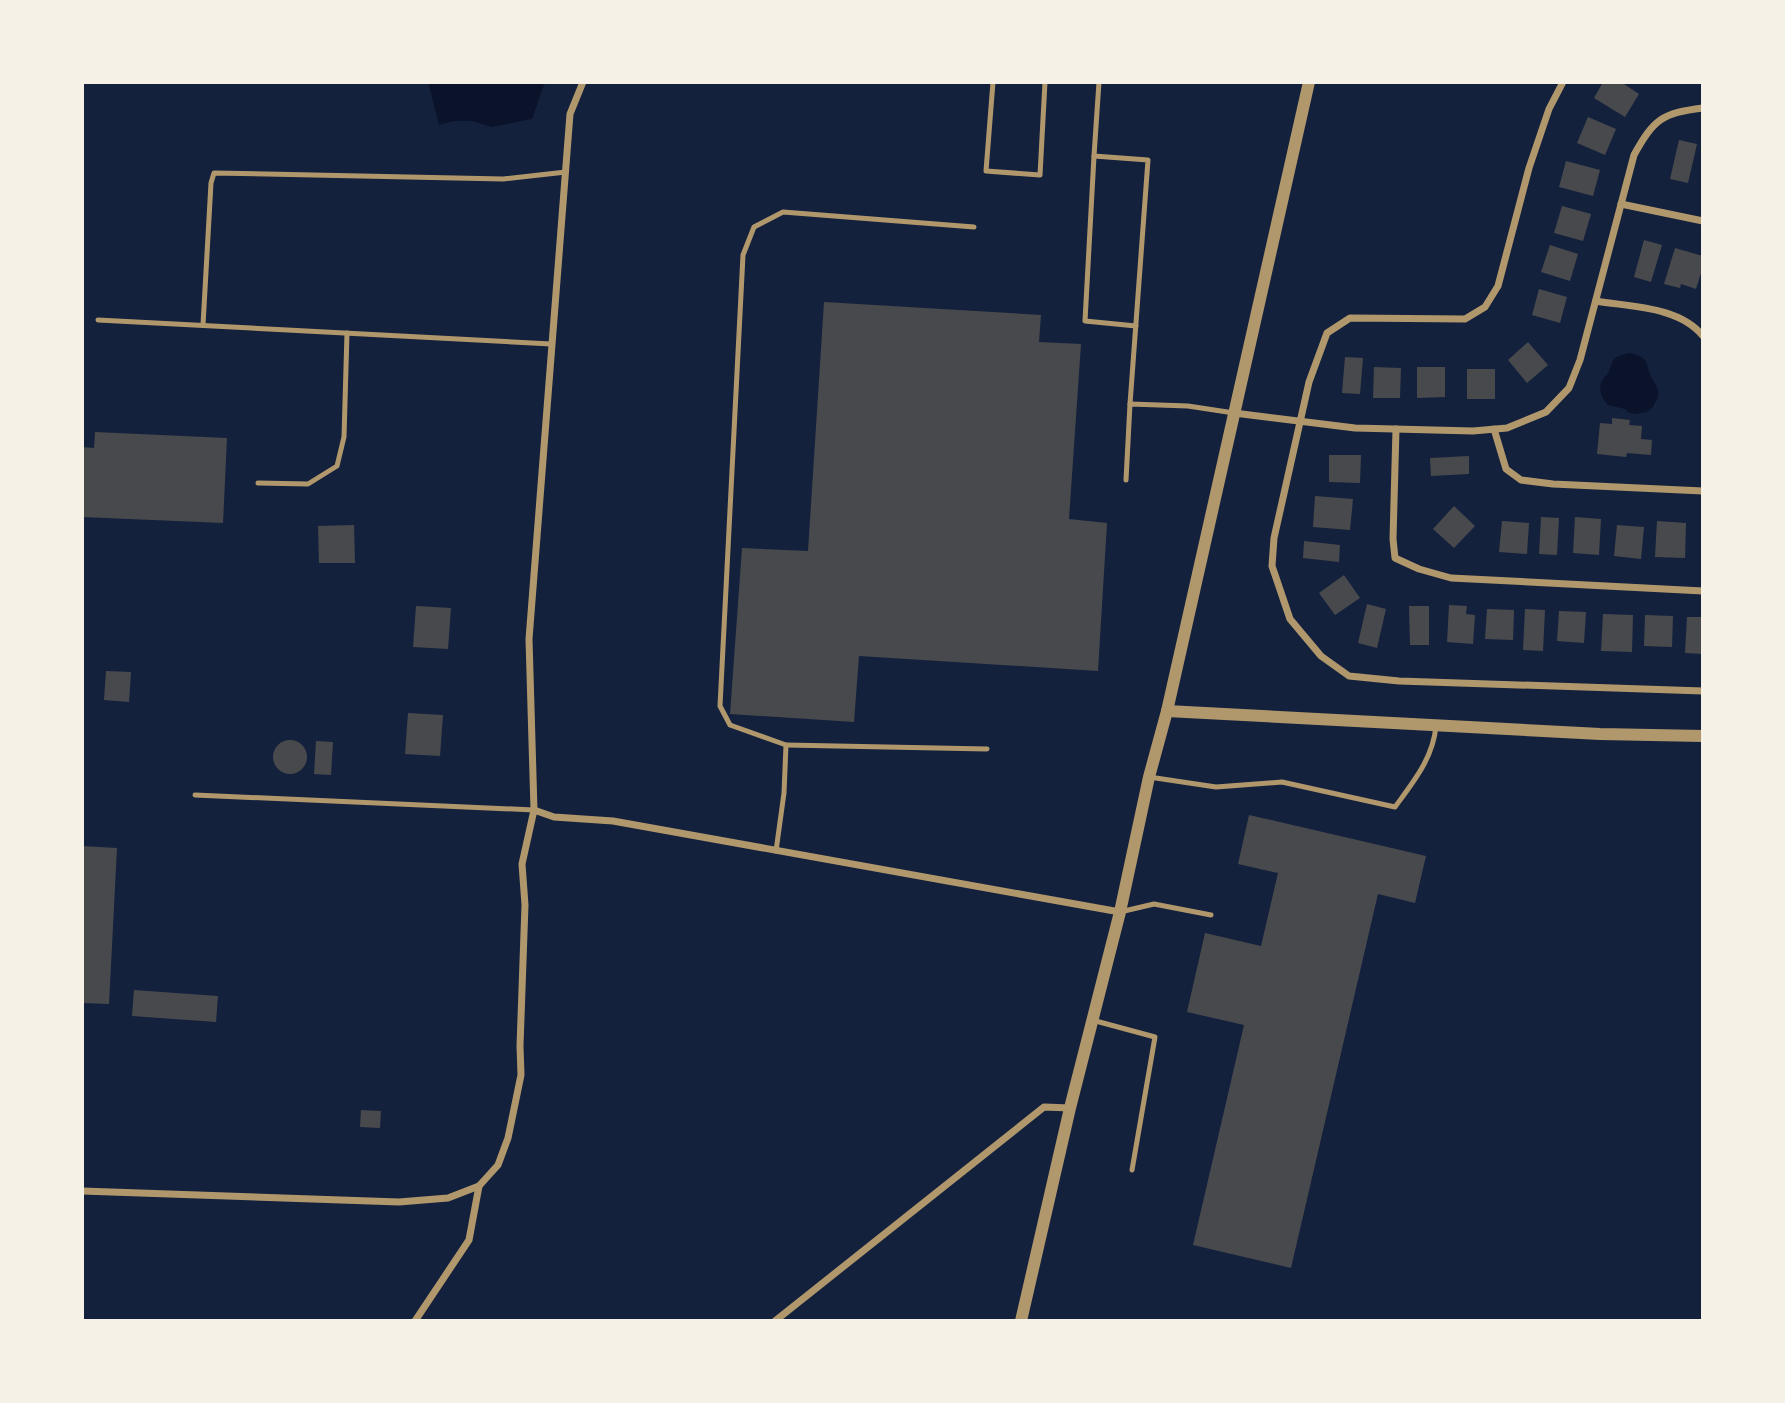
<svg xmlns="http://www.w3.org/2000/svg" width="1785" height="1403" viewBox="0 0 1785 1403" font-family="'Fira Sans Condensed',sans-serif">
  <rect width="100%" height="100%" fill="#14213d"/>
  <!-- water -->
  <g fill="#0b132b">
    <path d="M428,82h117l-13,37 -40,8 -20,-6h-18l-15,4z"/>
    <path d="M1629,353c20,4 16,8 22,23 6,14 12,13 2,31l-6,5 -11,2 -7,-1 -4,-4 -17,-4c-6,-6 -11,-18 -5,-26 1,-2 3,-3 4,-4 7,-14 3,-18 22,-22z"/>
  </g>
  <!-- building -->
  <g fill="#48494c">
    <path d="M1603,82h18l18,12 -14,23 -31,-19z"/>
    <path d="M1588,117l28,12 -11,26 -28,-12z"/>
    <path d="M1679,140l18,4 -9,39 -18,-4z"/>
    <path d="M1566,161l34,9 -7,26 -34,-9z"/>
    <path d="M1562,206l29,8 -8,27 -29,-8z"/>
    <path d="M1644,240l18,5 -11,37 -17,-5z"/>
    <path d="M1550,245l28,9 -8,27 -29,-9z"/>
    <path d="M1675,248l28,8v11l-7,22 -15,-5 -1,4 -16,-4z"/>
    <path d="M1539,289l28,8 -7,26 -28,-8z"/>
    <path d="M824,302l217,13 -2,27 42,2 -12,175 38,4 -9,148 -239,-15 -5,66 -124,-8 12,-166 66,3z"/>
    <path d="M1528,342l20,23 -21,18 -19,-23z"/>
    <path d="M1345,357l18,1 -3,36 -18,-1z"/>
    <path d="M1374,367l27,1 -1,30h-27z"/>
    <path d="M1417,367h28v30l-28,1z"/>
    <rect x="1467" y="369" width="28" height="30"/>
    <path d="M1612,418l18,2 -1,5 13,1 -1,13 11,1 -1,15 -24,-2 -1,4 -29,-3 3,-31 12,1z"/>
    <path d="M95,432l132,6 -4,85 -141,-6v-70l12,1z"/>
    <path d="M1329,455h32l-1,28 -31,-1z"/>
    <path d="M1469,456v18l-38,2 -1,-18z"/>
    <path d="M1315,496l38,3 -3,31 -37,-3z"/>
    <path d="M1454,506l21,20 -21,22 -21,-19z"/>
    <path d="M1541,517l18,1 -2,37 -18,-1z"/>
    <path d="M1575,517l26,2 -2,36 -26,-2z"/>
    <path d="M1502,521l27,2 -2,31 -28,-2z"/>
    <path d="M1657,521l29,2 -1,35 -30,-1z"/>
    <path d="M354,525l1,38h-36l-1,-37z"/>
    <path d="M1617,525l27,2 -3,32 -27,-3z"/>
    <path d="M1304,541l36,4 -1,17 -36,-4z"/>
    <path d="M1344,575l16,23 -25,17 -16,-22z"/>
    <path d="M1367,604l19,5 -9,39 -19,-5z"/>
    <path d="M1449,605l18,1 -1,8 9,1 -2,29 -26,-2z"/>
    <path d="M416,606l35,2 -3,41 -35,-2z"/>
    <path d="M1409,606h20v39h-19z"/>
    <path d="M1487,609l27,1 -1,30 -28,-1z"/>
    <path d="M1525,609l20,1 -2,41 -20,-1z"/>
    <path d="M1559,611l27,1 -2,31 -27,-2z"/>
    <path d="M1603,614l30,1 -1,37 -31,-1z"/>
    <path d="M1645,615l28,1 -1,31 -28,-1z"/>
    <path d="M1687,617h16v37l-18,-1z"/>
    <path d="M106,671l25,1 -2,30 -25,-2z"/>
    <path d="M408,713l35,2 -3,41 -35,-2z"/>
    <circle cx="290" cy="757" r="17"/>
    <path d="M316,741l17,1 -2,33 -17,-1z"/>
    <path d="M1249,815l177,41 -11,47 -37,-9 -87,374 -98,-23 51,-220 -57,-13 18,-79 56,13 17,-73 -40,-9z"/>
    <path d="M82,846l35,2 -8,156 -27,-1z"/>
    <path d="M134,990l84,6 -2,26 -84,-6z"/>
    <path d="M361,1110l20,1 -1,17 -20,-1z"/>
  </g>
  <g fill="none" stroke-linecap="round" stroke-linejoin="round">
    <!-- service -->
    <g stroke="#b1986c" stroke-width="5">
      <path d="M993,82l-7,89 54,4 5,-93"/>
      <path d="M1099,82l-5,74 54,4 -18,244"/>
      <path d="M1094,156l-9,165 51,5"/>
      <path d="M98,320l453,24"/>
      <path d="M203,325l8,-142 3,-10 289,6 63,-7"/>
      <path d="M1126,480l4,-76 58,2 46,7"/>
      <path d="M258,483l50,1 29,-18 7,-29 3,-104"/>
      <path d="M786,745l201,4"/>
      <path d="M1149,777l67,10 66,-5 113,25c19,-26 38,-49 41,-81"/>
      <path d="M195,795l339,15"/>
      <path d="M776,851l8,-58 2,-48 -56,-20 -10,-19 23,-451 11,-28 29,-15 191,15"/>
      <path d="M1120,912l34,-8 57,11"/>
      <path d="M1092,1020l63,17 -23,133"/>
    </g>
    <!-- minor -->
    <g stroke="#b1986c" stroke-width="7">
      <path d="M1563,82l-14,27 -20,59 -31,118 -13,21 -20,12 -115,-1 -23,15 -18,49 -35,156 -2,28 18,53 31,37 28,20 50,5 304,10"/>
      <path d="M1621,204l82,17"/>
      <path d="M1596,301c34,6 83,5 107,35"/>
      <path d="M1234,413l121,15 118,3 34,-3 39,-16 23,-24 11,-28 54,-205c20,-36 28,-42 69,-47"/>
      <path d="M1396,429l-3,110 2,19 24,11 32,9 252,13"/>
      <path d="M1494,429l12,40 15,11 32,4 150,7"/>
      <path d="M534,810l-5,-171 41,-525 13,-32"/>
      <path d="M82,1191l317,11 49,-4 31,-12 19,-21 10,-27 13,-63 -1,-29 5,-141 -3,-41 12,-54 20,7 59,4 507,91"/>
      <path d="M415,1321l54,-81 10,-54"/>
      <path d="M775,1321l269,-214 26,1"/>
    </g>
    <!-- tertiary -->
    <g stroke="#b1986c" stroke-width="12">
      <path d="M1167,711l433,23 103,2"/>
      <path d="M1021,1321l49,-213 50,-196 29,-135 18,-66 142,-629"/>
    </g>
  </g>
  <!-- border -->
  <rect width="1785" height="1403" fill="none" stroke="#f6f1e7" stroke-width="168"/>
</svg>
